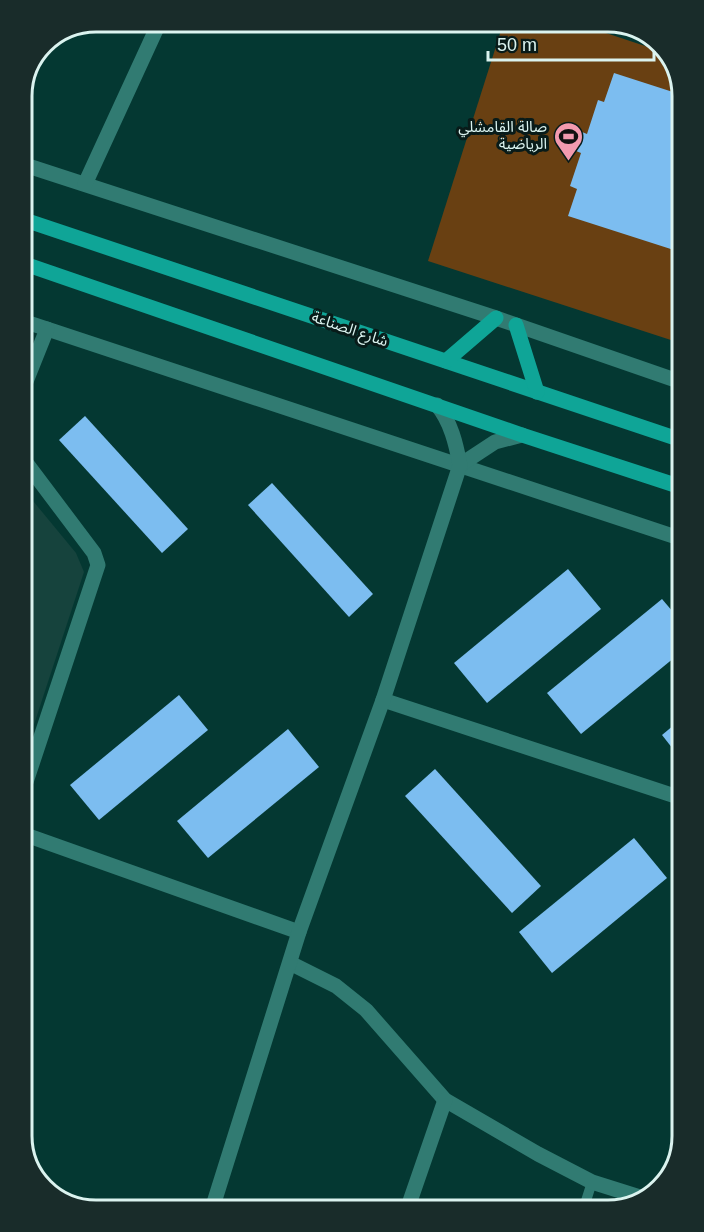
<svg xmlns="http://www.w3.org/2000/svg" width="704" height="1232" viewBox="0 0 704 1232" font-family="Arial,'Noto Sans Arabic',sans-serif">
  <rect width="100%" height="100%" fill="#043832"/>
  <!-- built -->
  <path fill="#16433d" d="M24,490l52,63 8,19 -58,177z"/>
  <!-- green -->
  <path fill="#694012" d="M504,21h66l96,32 9,10 2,279 -249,-81z"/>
  <!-- building -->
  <g fill="#7cbdf0">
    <path d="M614,73l62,20 1,158 -109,-35 9,-27 -7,-3 11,-33 -5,-2 6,-19 5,2 11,-34 6,2z"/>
    <path d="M85,416l103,113 -26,24 -103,-113z"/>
    <path d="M272,483l101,111 -24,23 -101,-112z"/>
    <path d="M568,569l33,40 -114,94 -33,-40z"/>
    <path d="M662,599l17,20 1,34 -99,81 -34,-41z"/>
    <path d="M179,695l29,35 -109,90 -29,-35z"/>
    <path d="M680,720v38l-18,-23z"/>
    <path d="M288,729l31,38 -111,91 -31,-37z"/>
    <path d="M435,769l106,117 -29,27 -107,-117z"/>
    <path d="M634,838l33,40 -115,95 -33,-41z"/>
  </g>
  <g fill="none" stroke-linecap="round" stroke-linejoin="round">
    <!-- lane -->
    <path stroke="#317b72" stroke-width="10" d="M585,1204l7,-22"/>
    <!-- street -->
    <g stroke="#317b72" stroke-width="15">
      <path d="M22,164l474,154 182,63"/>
      <path d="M85,184l75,-163"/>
      <path d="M23,321l656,217"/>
      <path d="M23,389l24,-60"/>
      <path d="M24,460l70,93 4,12 -72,217"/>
      <path d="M460,465l35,-23 27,-7"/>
      <path d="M383,700l298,98"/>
      <path d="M26,835l273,97"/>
      <path d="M290,963l46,23 30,24 79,90 93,54 54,28 54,17"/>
      <path d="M408,1207l37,-107"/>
      <path d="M212,1209l87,-277 84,-232 77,-235c-4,-21 -9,-43 -23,-60"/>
    </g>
    <!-- secondary -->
    <g stroke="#0fa597" stroke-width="15">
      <path d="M22,219l656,220"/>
      <path d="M22,263l500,172 156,51"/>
      <path d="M516,325l21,67"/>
      <path d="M446,361l50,-43"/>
    </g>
  </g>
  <!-- icons -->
  <defs>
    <symbol id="stadium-pin" viewBox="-11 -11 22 30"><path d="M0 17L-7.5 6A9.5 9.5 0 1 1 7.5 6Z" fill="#f29aaf" stroke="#081b19"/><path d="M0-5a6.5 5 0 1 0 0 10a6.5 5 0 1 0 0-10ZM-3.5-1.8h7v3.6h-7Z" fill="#111"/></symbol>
  </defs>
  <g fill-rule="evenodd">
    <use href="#stadium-pin" x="552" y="120" width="33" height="45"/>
  </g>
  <g text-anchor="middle" stroke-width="6" stroke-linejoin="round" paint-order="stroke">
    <!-- poi labels -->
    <g font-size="15" fill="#dbf3ef" stroke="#081b19" text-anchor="end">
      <text x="547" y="132">صالة القامشلي<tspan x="547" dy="17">الرياضية</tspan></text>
    </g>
    <!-- street labels -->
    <g font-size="15" fill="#dbf3ef" stroke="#081b19">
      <text transform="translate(350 329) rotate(19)" y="5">شارع الصناعة</text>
    </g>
  </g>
  <!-- crop -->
  <path d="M0 0H704V1232H0ZM96 32H608A64 64 0 0 1 672 96V1136A64 64 0 0 1 608 1200H96A64 64 0 0 1 32 1136V96A64 64 0 0 1 96 32Z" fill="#192c2a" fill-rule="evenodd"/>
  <path fill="none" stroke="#dbf3ef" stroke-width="3" d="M96 32H608A64 64 0 0 1 672 96V1136A64 64 0 0 1 608 1200H96A64 64 0 0 1 32 1136V96A64 64 0 0 1 96 32Z"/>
  <!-- scale -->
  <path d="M488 51v9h166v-9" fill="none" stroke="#dbf3ef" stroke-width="3"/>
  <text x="497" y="51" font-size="18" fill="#dbf3ef" stroke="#081b19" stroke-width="4.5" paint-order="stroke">50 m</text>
</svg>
